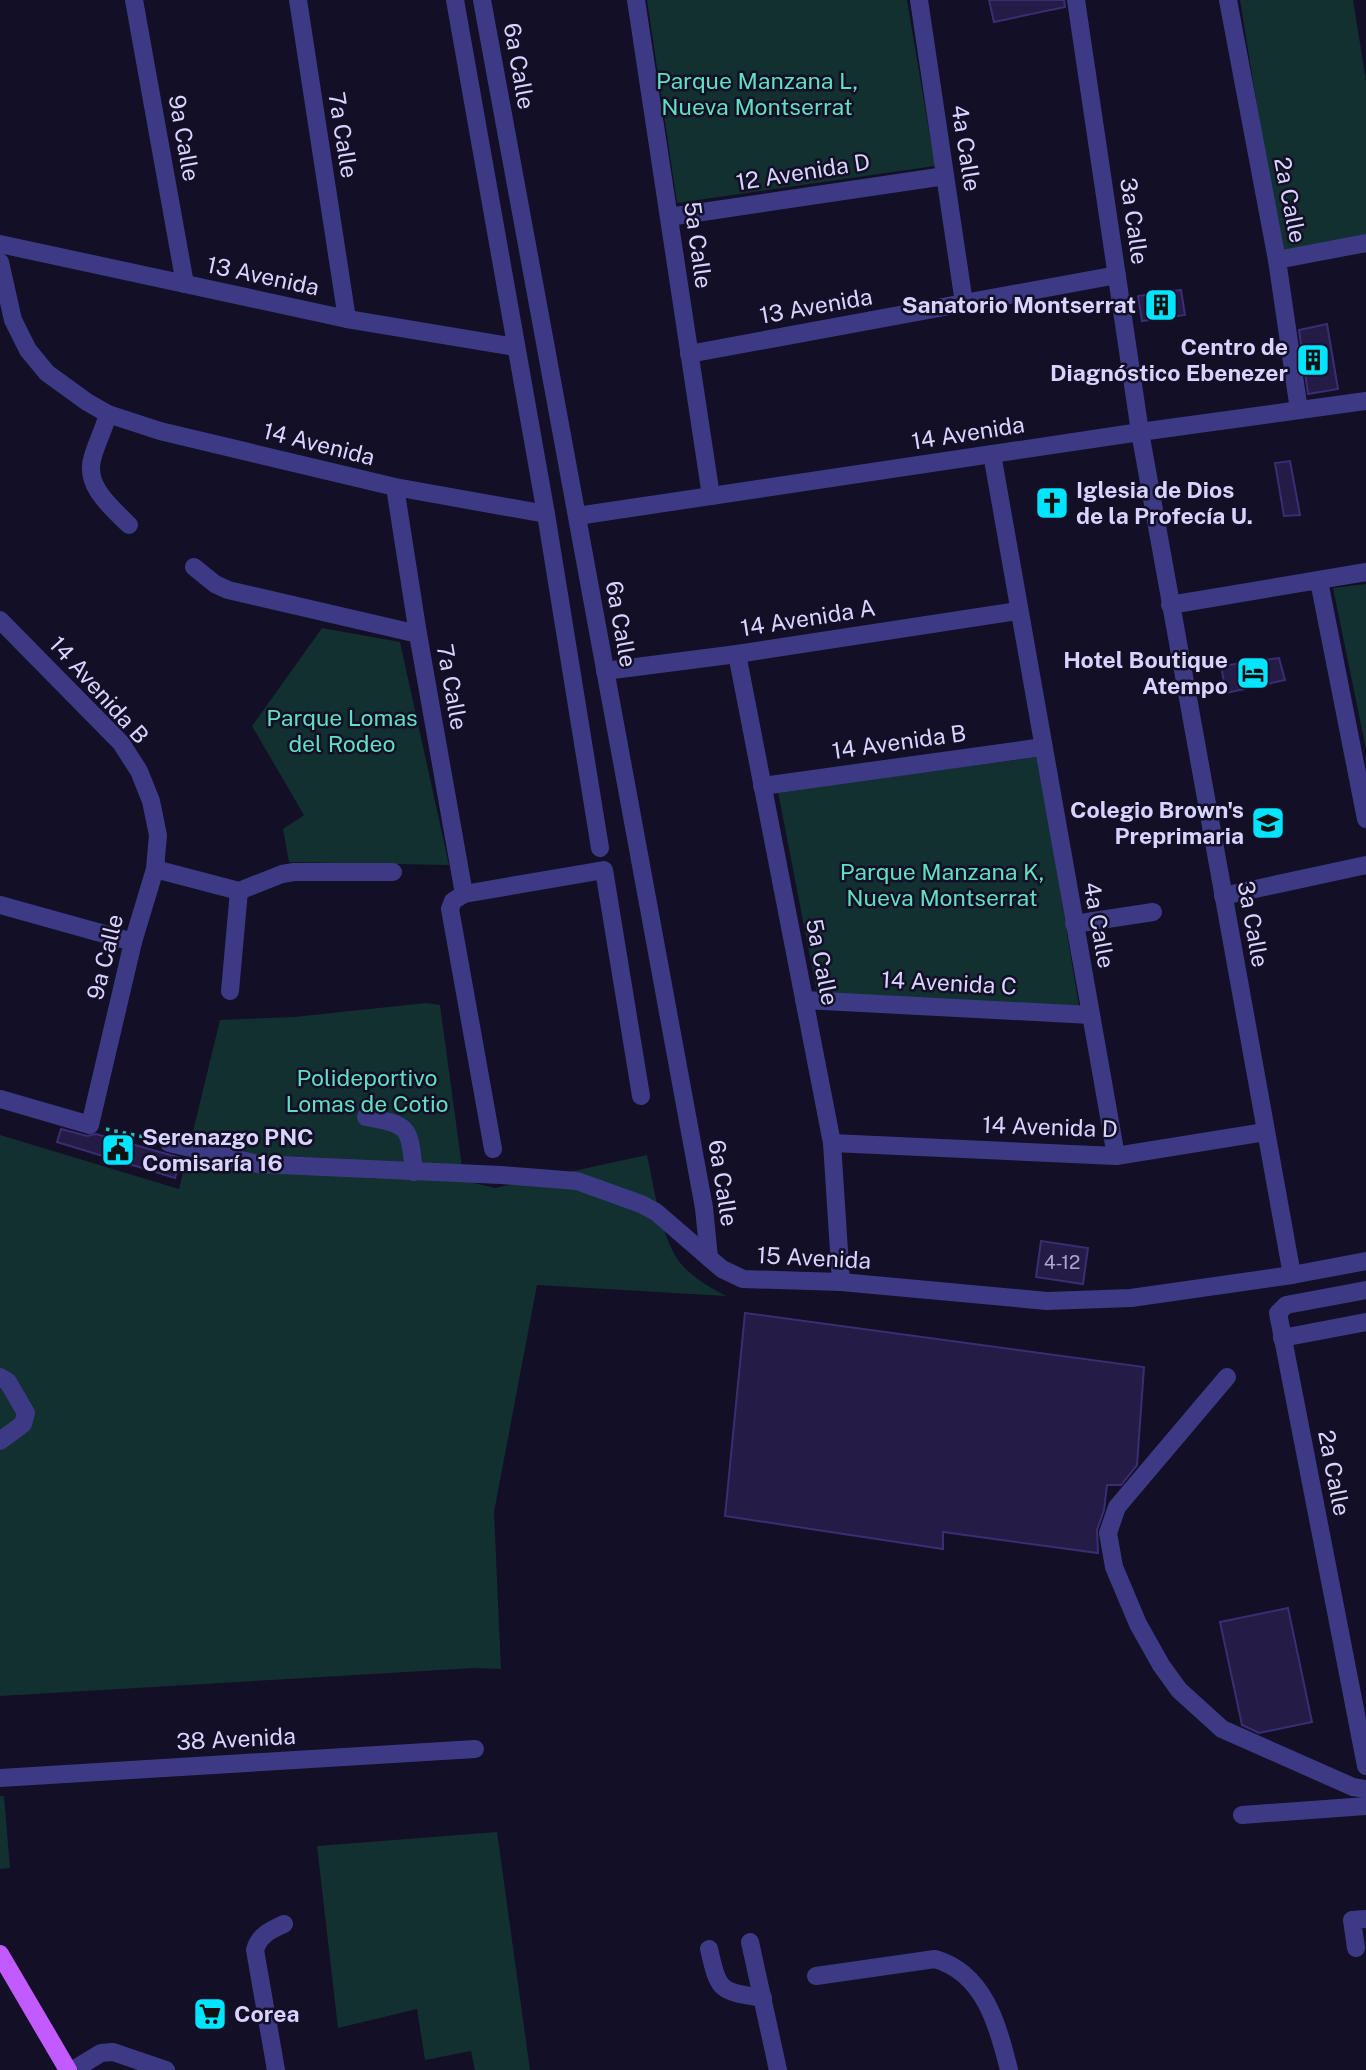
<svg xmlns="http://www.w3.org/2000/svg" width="1366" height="2070" viewBox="0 0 1366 2070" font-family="'Public Sans',sans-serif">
  <rect width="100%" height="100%" fill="#130f26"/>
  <!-- green -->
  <g fill="#12302f">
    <path d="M647,0h260l28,166 -258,37z"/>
    <path d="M1240,0h113l13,81v160l-85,14z"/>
    <path d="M1366,584v165l-33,-161z"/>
    <path d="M322,628l78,14 49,223 -160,-3 -6,-33 21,-14 -52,-89z"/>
    <path d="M1038,757l41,249 -262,-13 -39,-201z"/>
    <path d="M426,1003l14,2 22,162 12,16 21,5 152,-33c7,32 13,78 31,105 12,16 31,27 48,36l-189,-11 -43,227 7,157 -27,-1 -474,28v-561l179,54 41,-169 74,-3z"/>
    <path d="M0,1796h4l6,72 -10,1z"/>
    <path d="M497,1832l33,238h-55l-4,-19 -46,9 -8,-51 -79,19 -21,-182z"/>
  </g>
  <!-- building -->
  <g fill="#241b47" stroke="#3b2d73" stroke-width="2">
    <path d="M989,0h75l1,7 -71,15z"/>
    <path d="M1181,290l4,25 -43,6 -4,-25z"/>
    <path d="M1327,324l11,65 -30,5 -9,-64z"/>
    <path d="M1290,461l10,54 -16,1 -9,-53z"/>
    <path d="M1279,658l6,22 -59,13 -5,-27z"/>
    <path d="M61,1129l26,7 9,-2 85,24 -6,20 -118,-36z"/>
    <path d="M1041,1241l47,7 -5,36 -47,-7z"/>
    <path d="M745,1313l399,54 -7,98 -16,20h-14l-3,25 -7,20 1,23 -155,-21v17l-218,-33z"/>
    <path d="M1288,1608l24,114 -53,11 -17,-8 -22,-103z"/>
  </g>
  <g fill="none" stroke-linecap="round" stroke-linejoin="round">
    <!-- path -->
    <path stroke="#2fb8b0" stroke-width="3.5" stroke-dasharray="3.5 5" stroke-linecap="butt" d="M106,1129l47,10"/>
    <!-- minor -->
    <g stroke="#3d3a85" stroke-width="18">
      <path d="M134,0l51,284"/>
      <path d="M298,0l49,319"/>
      <path d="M455,0l91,514 54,334"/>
      <path d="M482,0l222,1208 5,50"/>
      <path d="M636,0l75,496"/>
      <path d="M919,0l45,303"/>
      <path d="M1076,0l64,432 152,843"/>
      <path d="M1228,0l49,260 22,150"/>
      <path d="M669,217l276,-41"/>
      <path d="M0,244l347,75 169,28"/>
      <path d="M1277,260l89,-17"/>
      <path d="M0,262l13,58 15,30 19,23 40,29 21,12 52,17 235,56 151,27"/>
      <path d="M689,354l428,-79"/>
      <path d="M108,414c-4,15 -11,28 -15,42 -10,29 18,51 36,69"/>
      <path d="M992,454l124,702"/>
      <path d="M395,487l23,147 46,260"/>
      <path d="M577,516l563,-84 226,-31"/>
      <path d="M194,567l21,17 13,6 190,44"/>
      <path d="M1319,581l47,238"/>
      <path d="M1170,605l196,-33"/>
      <path d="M0,620l121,123 18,28 12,30 7,34 -3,34 -22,73 -43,183 -90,-26"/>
      <path d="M737,654l95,489 9,139"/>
      <path d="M605,671l132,-17 281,-43"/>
      <path d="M762,786l281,-39"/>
      <path d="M155,869l84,22 43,-17 12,-2h99"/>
      <path d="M1223,896l143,-31"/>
      <path d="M0,905l133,37"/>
      <path d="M1074,924l79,-12"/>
      <path d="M230,991l9,-100"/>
      <path d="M804,1000l287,15"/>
      <path d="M366,1117c45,8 43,10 48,55"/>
      <path d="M169,1143l89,21 243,11 76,6 64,23 15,8 66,57 21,10 98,3 206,19 84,-3 161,-23 74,-14"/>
      <path d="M832,1143l284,13 149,-24"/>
      <path d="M493,1149l-43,-240 3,-8 11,-7 140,-24 37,226"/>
      <path d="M1366,1290l-80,15 -8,8 88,453"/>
      <path d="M1282,1338l84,-16"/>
      <path d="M0,1377l8,5 18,31 -3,11 -23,17"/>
      <path d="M1227,1377l-110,130 -9,26 6,34 24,57 23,41 18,25 43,39 131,58 13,2"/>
      <path d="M0,1778l475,-29"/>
      <path d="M1242,1815l124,-9"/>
      <path d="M750,1942l28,128"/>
      <path d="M1356,1948l-4,-28 14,-1"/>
      <path d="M709,1949c10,43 10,42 54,49"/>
      <path d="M816,1976l119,-17c49,14 63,66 74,111"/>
      <path d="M73,2070l28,-17 12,-1 53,18"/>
      <path d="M276,2070l-21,-120c4,-15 16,-20 29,-26"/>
    </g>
    <!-- major -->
    <path stroke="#c25bff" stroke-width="18" d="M0,1954l68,116"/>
  </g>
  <!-- icons -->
  <defs>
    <symbol id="building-square" viewBox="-11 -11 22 22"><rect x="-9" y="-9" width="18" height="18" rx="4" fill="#00e5ff" stroke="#130f26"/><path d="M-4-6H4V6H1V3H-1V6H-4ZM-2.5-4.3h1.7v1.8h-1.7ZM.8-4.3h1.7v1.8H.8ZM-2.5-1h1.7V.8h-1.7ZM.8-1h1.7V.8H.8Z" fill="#111"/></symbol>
    <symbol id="church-square" viewBox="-11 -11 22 22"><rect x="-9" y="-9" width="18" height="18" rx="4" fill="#00e5ff" stroke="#130f26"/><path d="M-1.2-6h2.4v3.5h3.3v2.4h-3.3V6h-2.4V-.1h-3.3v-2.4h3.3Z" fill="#111"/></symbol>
    <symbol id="hotel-square" viewBox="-11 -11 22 22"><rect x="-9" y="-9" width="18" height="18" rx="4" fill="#00e5ff" stroke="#130f26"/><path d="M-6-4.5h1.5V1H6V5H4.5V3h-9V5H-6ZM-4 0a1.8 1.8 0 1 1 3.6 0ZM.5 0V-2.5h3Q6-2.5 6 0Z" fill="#111"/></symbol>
    <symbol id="school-square" viewBox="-11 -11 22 22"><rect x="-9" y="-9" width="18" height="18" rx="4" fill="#00e5ff" stroke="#130f26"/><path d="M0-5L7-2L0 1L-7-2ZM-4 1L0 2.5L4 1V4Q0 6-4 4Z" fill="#111"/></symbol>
    <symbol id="civic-square" viewBox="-11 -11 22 22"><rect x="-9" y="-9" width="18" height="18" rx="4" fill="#00e5ff" stroke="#130f26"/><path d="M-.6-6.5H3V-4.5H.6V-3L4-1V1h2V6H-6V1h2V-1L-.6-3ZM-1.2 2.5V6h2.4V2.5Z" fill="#111"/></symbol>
    <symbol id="supermarket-square" viewBox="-11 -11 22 22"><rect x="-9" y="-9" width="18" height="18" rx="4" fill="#00e5ff" stroke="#130f26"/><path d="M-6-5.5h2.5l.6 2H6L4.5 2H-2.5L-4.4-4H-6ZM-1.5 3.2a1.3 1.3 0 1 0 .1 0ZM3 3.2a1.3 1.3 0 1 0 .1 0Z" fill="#111"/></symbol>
  </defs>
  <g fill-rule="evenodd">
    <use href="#building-square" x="1142" y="286" width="38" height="38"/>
    <use href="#building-square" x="1294" y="341" width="38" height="38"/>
    <use href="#church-square" x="1033" y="484" width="38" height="38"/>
    <use href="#hotel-square" x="1234" y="654" width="38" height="38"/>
    <use href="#school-square" x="1249" y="804" width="38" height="38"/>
    <use href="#civic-square" x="99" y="1131" width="38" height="38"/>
    <use href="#supermarket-square" x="191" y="1995" width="38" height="38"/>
  </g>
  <g text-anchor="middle" stroke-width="5" stroke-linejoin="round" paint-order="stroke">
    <!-- number labels -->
    <g font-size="19" fill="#aca6d1">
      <text x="1062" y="1269">4-12</text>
    </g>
    <!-- street labels -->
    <g font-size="23" fill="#d9d4ff" stroke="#130f26">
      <text transform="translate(519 66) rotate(80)" y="8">6a Calle</text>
      <text transform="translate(343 135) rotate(81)" y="8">7a Calle</text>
      <text transform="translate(184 138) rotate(80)" y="8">9a Calle</text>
      <text transform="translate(966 148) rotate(81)" y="8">4a Calle</text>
      <text transform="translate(803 172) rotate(-9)" y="8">12 Avenida D</text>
      <text transform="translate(1290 200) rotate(79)" y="8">2a Calle</text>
      <text transform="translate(1134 221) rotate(82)" y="8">3a Calle</text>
      <text transform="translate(698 245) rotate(82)" y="8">5a Calle</text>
      <text transform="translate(263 276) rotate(12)" y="8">13 Avenida</text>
      <text transform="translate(816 306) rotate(-10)" y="8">13 Avenida</text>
      <text transform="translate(968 433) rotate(-9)" y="8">14 Avenida</text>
      <text transform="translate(319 444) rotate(14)" y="8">14 Avenida</text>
      <text transform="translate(808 618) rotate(-9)" y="8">14 Avenida A</text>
      <text transform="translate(621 624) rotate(80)" y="8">6a Calle</text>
      <text transform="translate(452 687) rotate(80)" y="8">7a Calle</text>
      <text transform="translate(99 690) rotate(48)" y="8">14 Avenida B</text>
      <text transform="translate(899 742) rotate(-8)" y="8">14 Avenida B</text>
      <text transform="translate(1253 924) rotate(80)" y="8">3a Calle</text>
      <text transform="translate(1099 925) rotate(80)" y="8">4a Calle</text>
      <text transform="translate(105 957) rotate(-76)" y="8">9a Calle</text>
      <text transform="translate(822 962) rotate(79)" y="8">5a Calle</text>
      <text transform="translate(949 983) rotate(3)" y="8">14 Avenida C</text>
      <text transform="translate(1050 1127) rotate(2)" y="8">14 Avenida D</text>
      <text transform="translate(723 1183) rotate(81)" y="8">6a Calle</text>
      <text transform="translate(814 1258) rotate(3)" y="8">15 Avenida</text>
      <text transform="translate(1334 1473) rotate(79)" y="8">2a Calle</text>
      <text transform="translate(236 1739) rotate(-3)" y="8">38 Avenida</text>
    </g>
    <!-- park labels -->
    <g font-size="23" fill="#5fe0c0" stroke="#130f26">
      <text x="757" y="89">Parque Manzana L,<tspan x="757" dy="26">Nueva Montserrat</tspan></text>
      <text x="342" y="726">Parque Lomas<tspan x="342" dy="26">del Rodeo</tspan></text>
      <text x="942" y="880">Parque Manzana K,<tspan x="942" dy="26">Nueva Montserrat</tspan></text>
      <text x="367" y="1086">Polideportivo<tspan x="367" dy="26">Lomas de Cotio</tspan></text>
    </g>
    <!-- poi labels -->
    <g font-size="23" font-weight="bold" fill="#d9d4ff" stroke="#130f26" text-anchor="end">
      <text x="1136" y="313">Sanatorio Montserrat</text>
      <text x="1288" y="355">Centro de<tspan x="1288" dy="26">Diagnóstico Ebenezer</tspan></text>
      <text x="1076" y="498" text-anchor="start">Iglesia de Dios<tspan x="1076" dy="26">de la Profecía U.</tspan></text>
      <text x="1228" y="668">Hotel Boutique<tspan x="1228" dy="26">Atempo</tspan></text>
      <text x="1244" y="818">Colegio Brown's<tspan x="1244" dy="26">Preprimaria</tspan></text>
      <text x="142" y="1145" text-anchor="start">Serenazgo PNC<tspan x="142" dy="26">Comisaría 16</tspan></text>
      <text x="234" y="2022" text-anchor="start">Corea</text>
    </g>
  </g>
</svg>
